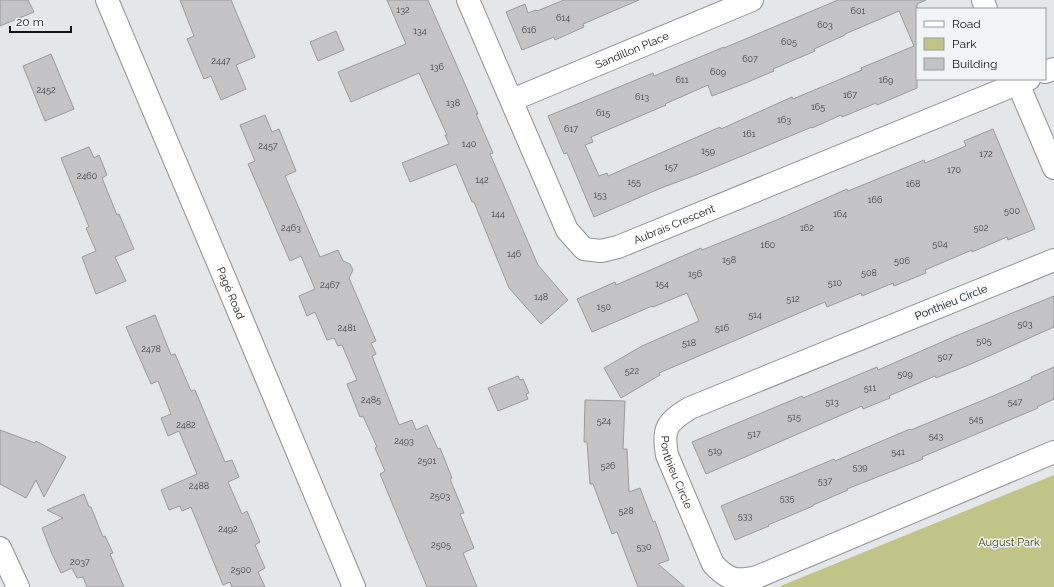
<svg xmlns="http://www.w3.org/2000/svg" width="1054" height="587" viewBox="0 0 1054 587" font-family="Raleway,sans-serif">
  <rect width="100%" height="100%" fill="#e4e7e9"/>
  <!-- green -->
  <path fill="#c1c487" d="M1054,475v112h-276z"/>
  <!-- building -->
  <g fill="#c4c3c6" stroke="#9a999c" fill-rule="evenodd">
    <path d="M0,0h28l6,12 -34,14z"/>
    <path d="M180,0h51l24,57 -19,8 10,24 -25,11 -10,-24 -7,3 -17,-40 7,-3z"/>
    <path d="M387,0h41l50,114h-2l17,39 -3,1 48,111 30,35 -27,24 -32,-36 -35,-86h-2l-16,-38 -46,18 -8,-19 47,-19 -4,-9h2l-28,-62 -68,29 -13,-30 68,-28z"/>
    <path d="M564,0h75l-56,24 1,3 -29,13 -1,-3 -32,13 -16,-38 19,-8 3,9 8,-3 1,1z"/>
    <path d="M838,0h88l-9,4v84l-40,17 -1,-2 -34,14 -1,-2 -29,13v-1l-116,48 -35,13 -67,29 -27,-64 -3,1 -16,-38 105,-43 1,3 70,-29v1zM899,11l15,35 -53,22 1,2 -69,29 -1,-2 -71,32 -1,-2 -112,49 -1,-3 -8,3 -14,-31 8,-3 -2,-5 75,-32 -1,-1 43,-19 4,11 31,-12 31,-13 -1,-2 42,-18 -1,-2 31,-14v-1z"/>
    <path d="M336,31l8,19 -26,11 -8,-19z"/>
    <path d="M51,54l23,55 -29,12 -22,-55z"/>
    <path d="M265,115l7,17 7,-3 17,42 -11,5 35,81 18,-7 5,11 7,3 3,6 -4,8 27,63 -5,2 5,11 -4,2 27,69 13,-5 4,10 11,-5 11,24 2,-1 12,30 -2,1 14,34 -4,1 14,34 -11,5 14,34h-50l-47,-113 5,-3 -10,-23 2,-1 -14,-31 -3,1 -13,-33 10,-4 -15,-35 -4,1 -4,-8 -7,2 -12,-28 -8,4 -8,-20 16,-7 -14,-33 -11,5 -42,-97 7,-3 -15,-36z"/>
    <path d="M993,129l42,100 -27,11 -1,-3 -35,15v-2l-47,20 1,3 -32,13 -1,-3 -31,13 -1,-3 -34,14 -2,-5 -166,71 1,2 -39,23 -17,-30 38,-22 57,-25 -12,-28 -34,14 -1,-1 -60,26 -15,-33 38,-17 1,3 85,-37 1,2 77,-31 68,-30 1,2 76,-31 1,3 41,-17 -2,-5z"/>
    <path d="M89,147l5,11 5,-3 8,20 -5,3 15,37 2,-1 15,35 -19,8 11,24 -30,13 -14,-37 14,-6 -10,-23 3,-1 -28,-69z"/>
    <path d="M1054,296v31l-83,37 -35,14 -1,-2 -46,20 1,2 -27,11 -1,-3 -156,68 -14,-32 110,-46 1,2 74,-31 1,3 75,-33z"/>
    <path d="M155,315l16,40 4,-1 16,37 4,-1 30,72 7,-2 7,17 -11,5 14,32 5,-3 13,31 -5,3 10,23 -7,4 7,15h-33l-2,-5 -7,3 -32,-78 -9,4 -2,-5 -11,4 -8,-20 36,-16 -18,-43 -11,5 -7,-18 10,-4 -13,-33 -7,3 -25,-57z"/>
    <path d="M1054,367v32l-17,8 1,1 -116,49 1,2 -76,30 1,1 -35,15v1l-45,19 1,1 -34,14 -14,-34 113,-47 1,2 75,-32 1,1 82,-34 39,-17 -1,-2z"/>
    <path d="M518,376l2,4 3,-1 6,14 -3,1 2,5 -30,12 -10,-23z"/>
    <path d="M585,400l40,1 -2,48h4l2,43 11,-4 13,34 2,-1 14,39 -11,4 27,23h-47l-21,-55 -5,2 -19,-50h-3l-3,-42h-3z"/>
    <path d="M0,430l35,13 1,-2 30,16 -22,40 -8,-17 -10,18 -26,-14z"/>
    <path d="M84,494l5,13h2l12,30 2,-1 8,17 -3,1 14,33h-37l-4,-10 -6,1 -5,-10 -11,5 -9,-19 -10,-26 21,-10 -16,-8z"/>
  </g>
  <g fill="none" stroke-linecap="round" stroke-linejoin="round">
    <defs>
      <g id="street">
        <path id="s1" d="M468,0l99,230 17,19 17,2 17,-4 411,-168"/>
        <path d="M1045,72l9,-3"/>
        <path id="s2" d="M512,100l240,-100"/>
        <path id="s3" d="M1054,260l-364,148c-23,14 -28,20 -23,47l46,109c15,16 23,18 44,13l297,-125"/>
        <path d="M0,548l18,39"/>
      </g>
      <g id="secondary">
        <path id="s4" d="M107,0l115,272 132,315"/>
        <path d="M983,0l3,9"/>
        <path d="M1016,79l38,89"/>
      </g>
    </defs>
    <!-- street casing -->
    <use href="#street" stroke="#8e9093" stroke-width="24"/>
    <!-- secondary casing -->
    <use href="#secondary" stroke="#8e9093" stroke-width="24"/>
    <!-- street -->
    <use href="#street" stroke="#fff" stroke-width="22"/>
    <!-- secondary -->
    <use href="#secondary" stroke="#fff" stroke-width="22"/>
  </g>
  <g text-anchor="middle" stroke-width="3" stroke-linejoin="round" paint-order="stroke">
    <!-- number labels -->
    <g font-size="9" fill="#3e3f40">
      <text x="403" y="13">132</text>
      <text x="858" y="14">601</text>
      <text x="563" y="21">614</text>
      <text x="825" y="28">603</text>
      <text x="529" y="33">616</text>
      <text x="420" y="34">134</text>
      <text x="789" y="45">605</text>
      <text x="750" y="62">607</text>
      <text x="221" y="64">2447</text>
      <text x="437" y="70">136</text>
      <text x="718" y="75">609</text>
      <text x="682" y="83">611</text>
      <text x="886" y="83">169</text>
      <text x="46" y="93">2452</text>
      <text x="850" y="98">167</text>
      <text x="642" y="100">613</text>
      <text x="453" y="106">138</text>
      <text x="818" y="110">165</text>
      <text x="603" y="116">615</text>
      <text x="784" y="123">163</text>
      <text x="571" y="132">617</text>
      <text x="749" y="137">161</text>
      <text x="469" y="147">140</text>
      <text x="268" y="149">2457</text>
      <text x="708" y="154">159</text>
      <text x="986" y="157">172</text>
      <text x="671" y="170">157</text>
      <text x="954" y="173">170</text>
      <text x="87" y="179">2460</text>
      <text x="482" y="183">142</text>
      <text x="634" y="185">155</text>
      <text x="913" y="187">168</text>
      <text x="600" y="198">153</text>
      <text x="875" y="203">166</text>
      <text x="1012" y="214">500</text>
      <text x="498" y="217">144</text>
      <text x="840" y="217">164</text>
      <text x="291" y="231">2463</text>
      <text x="807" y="231">162</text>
      <text x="981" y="231">502</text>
      <text x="940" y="247">504</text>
      <text x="768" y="248">160</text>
      <text x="514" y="257">146</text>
      <text x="729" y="263">158</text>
      <text x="902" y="264">506</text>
      <text x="869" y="276">508</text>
      <text x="695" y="277">156</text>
      <text x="835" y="286">510</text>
      <text x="662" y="287">154</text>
      <text x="330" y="288">2467</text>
      <text x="541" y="300">148</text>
      <text x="793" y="302">512</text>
      <text x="604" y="310">150</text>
      <text x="755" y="318">514</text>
      <text x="1025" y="327">503</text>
      <text x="347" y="331">2481</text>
      <text x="722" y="331">516</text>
      <text x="984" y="344">505</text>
      <text x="689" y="346">518</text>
      <text x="151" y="352">2478</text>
      <text x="945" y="360">507</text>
      <text x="632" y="374">522</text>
      <text x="905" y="377">509</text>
      <text x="870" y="391">511</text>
      <text x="371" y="403">2485</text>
      <text x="832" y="405">513</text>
      <text x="1015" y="405">547</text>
      <text x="794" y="420">515</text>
      <text x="976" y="422">545</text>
      <text x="604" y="424">524</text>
      <text x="186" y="428">2482</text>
      <text x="754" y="437">517</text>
      <text x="936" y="439">543</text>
      <text x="404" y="444">2493</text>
      <text x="715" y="454">519</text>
      <text x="898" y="455">541</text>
      <text x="427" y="464">2501</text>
      <text x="608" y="469">526</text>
      <text x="860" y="470">539</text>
      <text x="825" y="484">537</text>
      <text x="199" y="489">2488</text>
      <text x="440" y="499">2503</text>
      <text x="787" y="501">535</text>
      <text x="626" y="514">528</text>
      <text x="745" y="519">533</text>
      <text x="228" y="532">2492</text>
      <text x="441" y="548">2505</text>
      <text x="644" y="550">530</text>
      <text x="80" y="565">2037</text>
      <text x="241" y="573">2500</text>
    </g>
    <!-- street labels -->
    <g font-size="11" fill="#121313" stroke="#f1f4f7">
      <text dy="4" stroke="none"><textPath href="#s2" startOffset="130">Sandillon Place</textPath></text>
      <text dy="4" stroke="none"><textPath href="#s1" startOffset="371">Aubrais Crescent</textPath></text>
      <text dy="4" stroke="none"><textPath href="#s4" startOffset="318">Pagé Road</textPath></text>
      <text transform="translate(951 302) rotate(-22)" y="4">Ponthieu Circle</text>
      <text dy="4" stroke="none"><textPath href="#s3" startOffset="470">Ponthieu Circle</textPath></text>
    </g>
    <!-- park labels -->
    <g font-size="11" fill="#43440f" stroke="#f1f4f7">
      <text x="1009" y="546">August Park</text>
    </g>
  </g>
  <!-- legend -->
  <rect x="916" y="8" width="130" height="72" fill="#f1f4f7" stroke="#989a9c"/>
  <rect x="924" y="21" width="20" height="6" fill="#ffffff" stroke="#989a9c"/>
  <text x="952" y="28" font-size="12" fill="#121313">Road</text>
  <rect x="924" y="38" width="20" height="12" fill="#c1c487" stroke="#989a9c"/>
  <text x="952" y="48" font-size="12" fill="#121313">Park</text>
  <rect x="924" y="58" width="20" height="12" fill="#c4c3c6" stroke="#989a9c"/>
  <text x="952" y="68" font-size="12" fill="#121313">Building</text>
  <!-- scale -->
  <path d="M10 26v6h61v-6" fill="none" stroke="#121313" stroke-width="2"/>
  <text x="16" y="26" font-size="12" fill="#121313" stroke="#f1f4f7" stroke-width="3" paint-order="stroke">20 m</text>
</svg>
